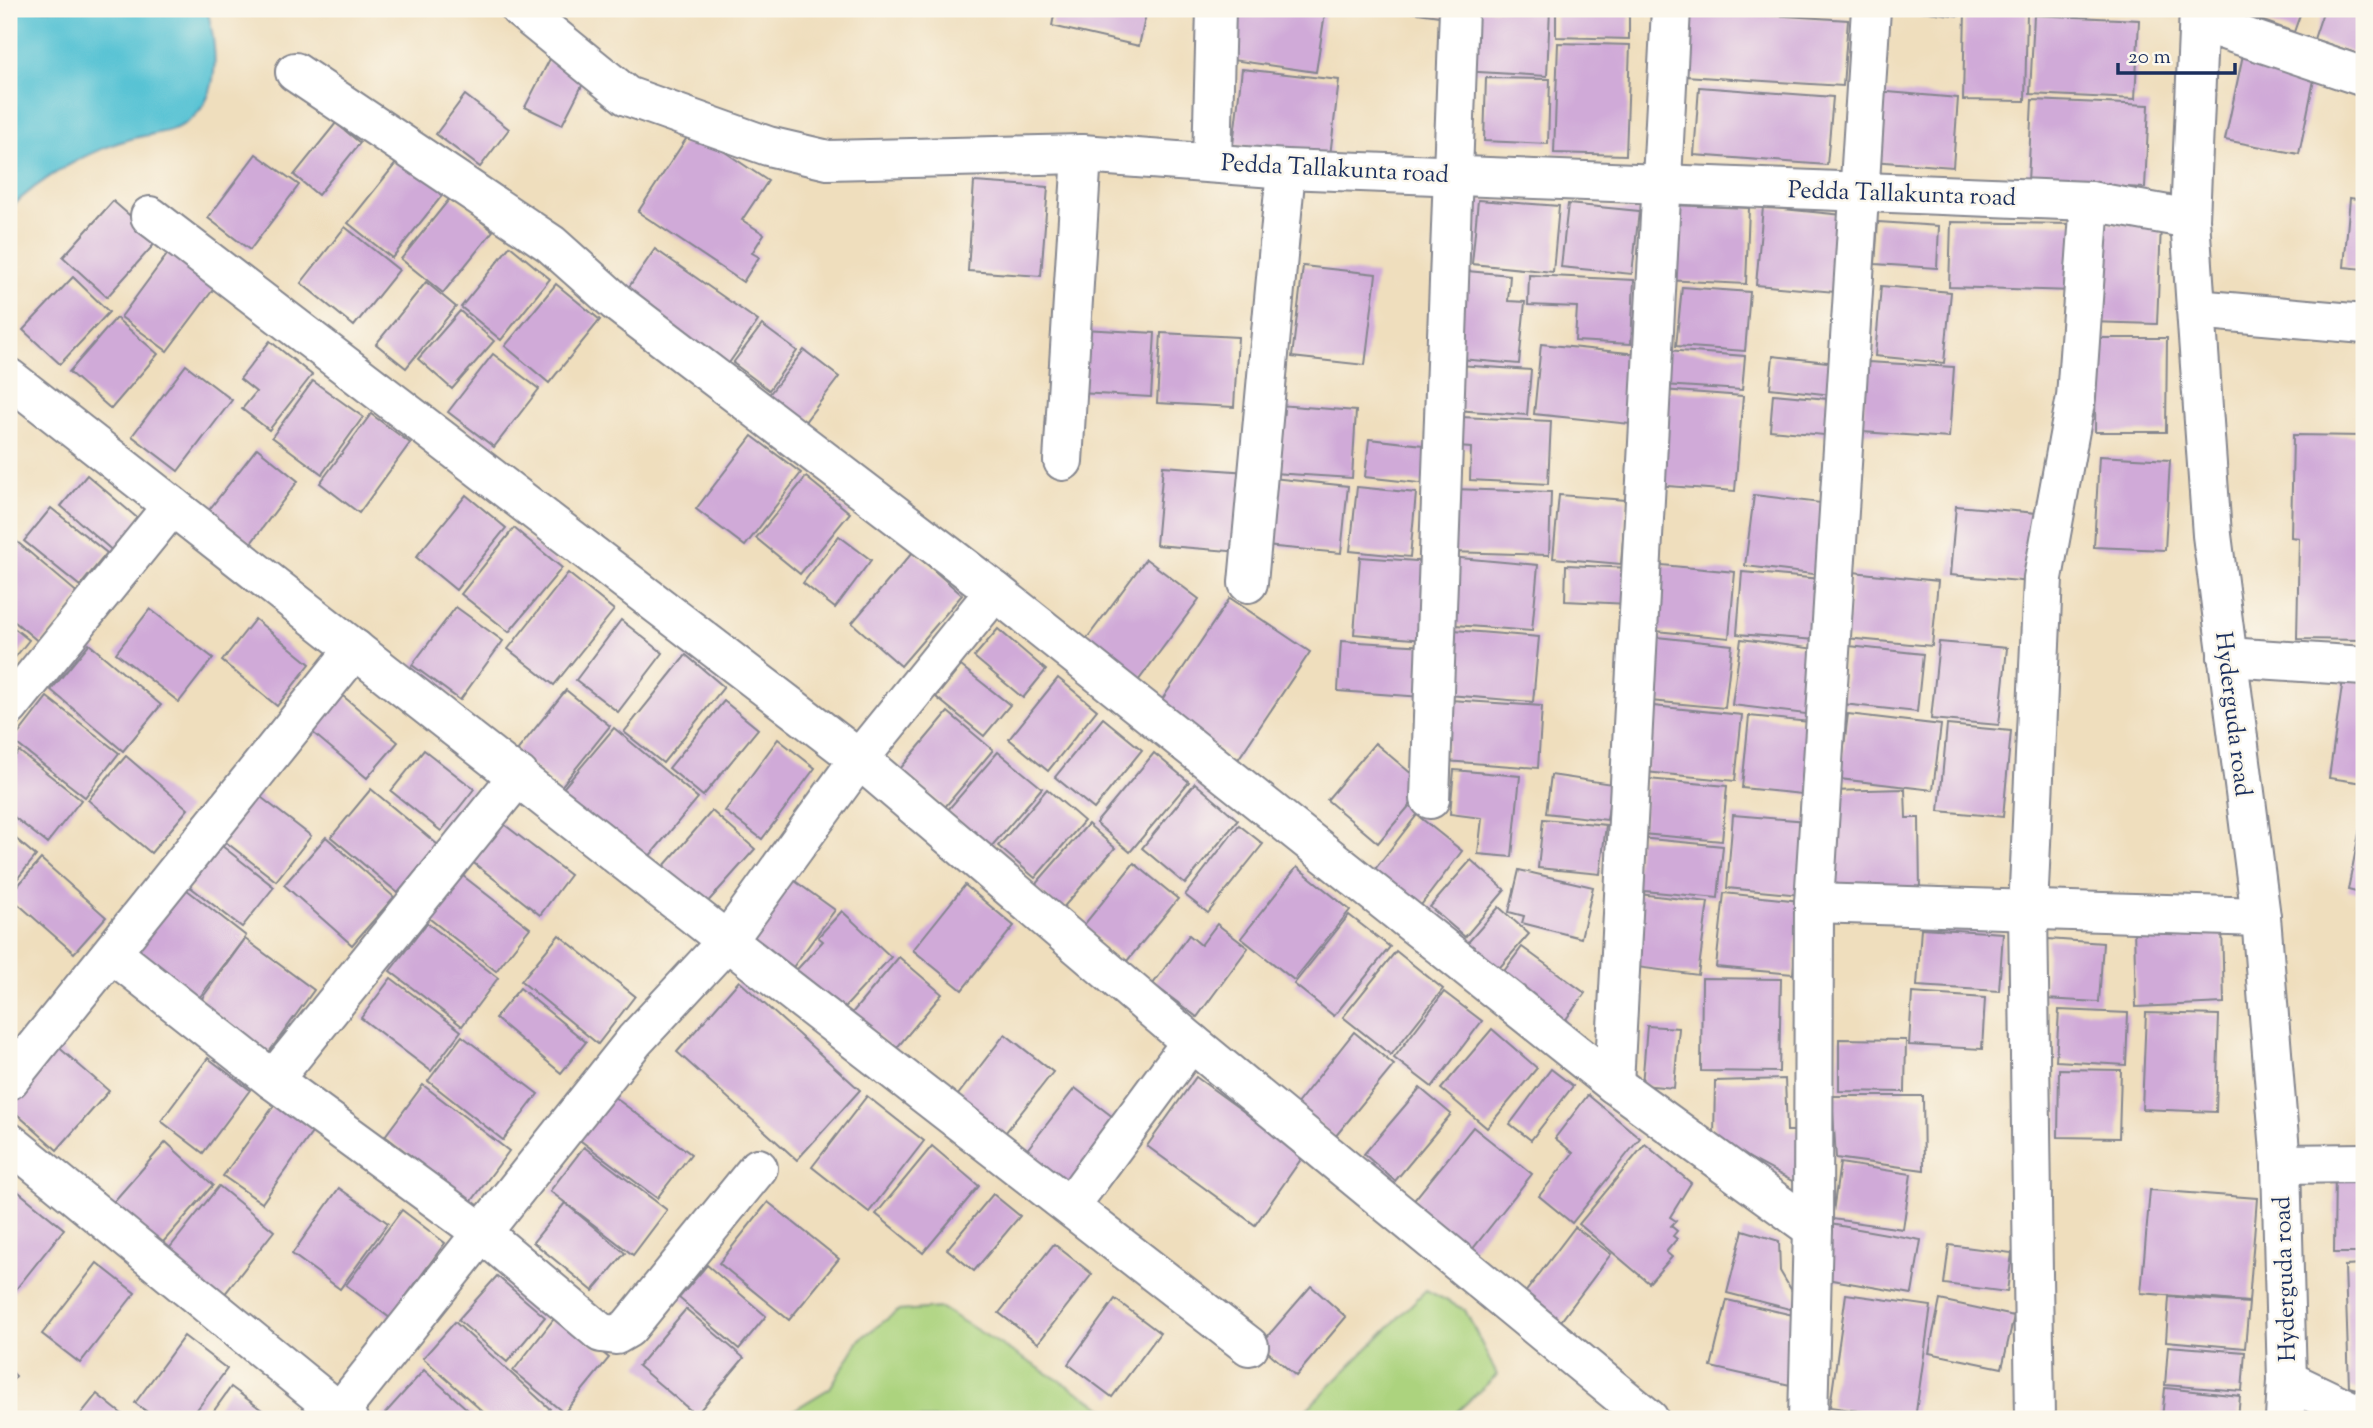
<svg xmlns="http://www.w3.org/2000/svg" width="2373" height="1428" viewBox="0 0 2373 1428" font-family="'Sorts Mill Goudy',serif">
  <rect width="100%" height="100%" fill="#fbf7ec"/>
  <filter id="ink" filterUnits="userSpaceOnUse"><feTurbulence type="fractalNoise" baseFrequency=".0143" numOctaves="2"/><feDisplacementMap in="SourceGraphic" scale="14" xChannelSelector="R" yChannelSelector="G"/><feConvolveMatrix kernelMatrix="1 2 1 2 8 2 1 2 1" color-interpolation-filters="sRGB"/></filter>
  <filter id="wash" filterUnits="userSpaceOnUse"><feTurbulence type="fractalNoise" baseFrequency=".00686" numOctaves="4" result="noise"/><feDisplacementMap in="SourceGraphic" scale="28" xChannelSelector="R" yChannelSelector="G"/><feGaussianBlur stdDeviation="1.57" result="paint"/><feColorMatrix in="noise" values="0 0 0 0 0 0 0 0 0 0 0 0 0 0 0 0 0 1.4 0 .05"/><feComposite in="paint" operator="in"/></filter>
  <g filter="url(#wash)">
    <rect width="100%" height="100%" fill="#efdebd"/>
    <!-- green -->
    <g fill="#acd37e" stroke="#64816e" stroke-width="2">
      <path d="M1426,1290l39,20 32,65 -48,44h-152z"/>
      <path d="M941,1308l181,111h-343l51,-31 30,-49 38,-28z"/>
    </g>
    <!-- water -->
    <path fill="#59c3d4" stroke="#3a7999" stroke-width="2" d="M9,9h198c9,34 16,85 -17,111 -14,12 -39,14 -56,18 -42,11 -95,40 -125,72z"/>
    <g id="blocks">
      <!-- building -->
      <g fill="#d0aad8">
        <path d="M1055,9h92l-8,37 -87,-20z"/>
        <path d="M1232,9h65l28,4 -9,59 -91,-13z"/>
        <path d="M1389,9h59l-1,8z"/>
        <path d="M1466,9h84l-3,67 -85,-5z"/>
        <path d="M1556,9h73v30l-73,-2z"/>
        <path d="M1673,9l175,11 -5,66 -174,-11z"/>
        <path d="M1904,9h56l-1,7z"/>
        <path d="M2230,9h72l-8,23z"/>
        <path d="M2324,9h40l-3,46 -47,-16z"/>
        <path d="M1965,10l62,2 -2,89 -62,-1z"/>
        <path d="M2034,15l105,5 -4,79 -105,-5z"/>
        <path d="M1558,43l72,2 -4,110 -72,-2z"/>
        <path d="M2244,50l73,15 -18,89 -74,-14z"/>
        <path d="M553,53l36,19 -27,53 -37,-18z"/>
        <path d="M1242,69l97,11 -9,76 -97,-11z"/>
        <path d="M1486,78l64,1 -2,65 -64,-3z"/>
        <path d="M1699,87l134,10 -6,68 -133,-10z"/>
        <path d="M1876,91l82,7 -5,69 -82,-6z"/>
        <path d="M465,95l44,34 -29,38 -44,-33z"/>
        <path d="M2032,100l117,5 -4,83 -117,-6z"/>
        <path d="M336,123l24,20 -42,52 -24,-20z"/>
        <path d="M692,130l76,51 -26,39 22,14 -12,19 7,4 -16,25 -105,-70z"/>
        <path d="M405,152l44,35 -57,71 -44,-35z"/>
        <path d="M256,154l43,31 -49,65 -42,-32z"/>
        <path d="M974,182l74,5 -7,89 -73,-5z"/>
        <path d="M451,197l42,34 -50,62 -42,-34z"/>
        <path d="M2350,198l14,2v69l-20,-2z"/>
        <path d="M1478,200l81,6 -6,66 -81,-8z"/>
        <path d="M113,201l45,39 -51,57 -44,-40z"/>
        <path d="M1568,204l71,7 -7,63 -71,-7z"/>
        <path d="M1669,205l80,3 -3,76 -81,-4z"/>
        <path d="M1763,207l80,8 -8,77 -79,-7z"/>
        <path d="M1878,222l61,4 -2,42 -62,-4z"/>
        <path d="M1951,222l124,2 -1,67 -125,-4z"/>
        <path d="M2092,223l69,2 -4,99 -68,-2z"/>
        <path d="M345,227l54,43 -45,56 -53,-43z"/>
        <path d="M510,246l40,33 -49,61 -40,-33z"/>
        <path d="M172,248l46,35 -51,68 -46,-34z"/>
        <path d="M655,249l103,72 -31,45 -103,-72z"/>
        <path d="M1303,266l73,8 -11,91 -73,-8z"/>
        <path d="M1456,270l54,5 -2,26 17,1 -6,62 -71,-6z"/>
        <path d="M1529,275l105,5 -3,64 -56,-3 2,-34 -49,-2z"/>
        <path d="M73,277l36,35 -49,52 -37,-34z"/>
        <path d="M426,282l30,25 -50,61 -30,-24z"/>
        <path d="M556,284l44,36 -51,63 -44,-37z"/>
        <path d="M1881,286l70,6 -7,71 -69,-7z"/>
        <path d="M1682,287l68,5 -5,59 -69,-5z"/>
        <path d="M460,311l34,30 -42,48 -34,-30z"/>
        <path d="M116,318l42,36 -47,55 -42,-37z"/>
        <path d="M762,325l35,26 -28,39 -36,-27z"/>
        <path d="M1083,329l72,4 -4,64 -72,-4z"/>
        <path d="M1161,333l77,4 -4,70 -77,-4z"/>
        <path d="M2096,338h71l-1,94h-71z"/>
        <path d="M270,341l42,34 -43,55 -27,-21 14,-17 -16,-13z"/>
        <path d="M1541,344l96,10 -7,70 -96,-10z"/>
        <path d="M804,350l35,27 -35,46 -36,-27z"/>
        <path d="M1666,350l79,6 -3,34 -78,-5z"/>
        <path d="M493,354l46,35 -45,58 -46,-35z"/>
        <path d="M1773,356l72,8 -4,32 -71,-8z"/>
        <path d="M1867,362l87,5 -5,71 -87,-6z"/>
        <path d="M186,365l46,35 -54,71 -46,-35z"/>
        <path d="M1458,365l73,5 -4,45 -72,-5z"/>
        <path d="M313,381l50,36 -41,57 -50,-37z"/>
        <path d="M1662,390l81,6 -8,95 -81,-6z"/>
        <path d="M1773,394l66,6 -4,36 -65,-6z"/>
        <path d="M1278,405l78,6 -4,67 -79,-5z"/>
        <path d="M371,414l39,29 -51,70 -39,-30z"/>
        <path d="M1460,417l91,4 -3,63 -78,-4 1,-32 -13,-1z"/>
        <path d="M2293,435l71,1v204l-67,-1 2,-101 -8,-1z"/>
        <path d="M752,436l49,37 -56,73 -49,-37z"/>
        <path d="M1369,439l72,8 -4,38 -72,-8z"/>
        <path d="M257,448l41,33 -47,62 -42,-33z"/>
        <path d="M2099,456l71,4 -5,90 -71,-3z"/>
        <path d="M1163,466l85,6 -7,80 -85,-7z"/>
        <path d="M87,475l55,47 -27,31 -54,-47z"/>
        <path d="M806,477l44,36 -50,61 -44,-36z"/>
        <path d="M1272,478l76,8 -7,67 -76,-7z"/>
        <path d="M1357,487l59,6 -6,64 -60,-6z"/>
        <path d="M1452,489l99,3 -2,63 -99,-3z"/>
        <path d="M466,495l40,33 -50,62 -40,-33z"/>
        <path d="M1559,495l67,5 -5,64 -68,-6z"/>
        <path d="M1754,495l76,9 -9,71 -76,-9z"/>
        <path d="M1956,506l81,7 -5,69 -82,-7z"/>
        <path d="M51,508l56,45 -27,33 -56,-45z"/>
        <path d="M514,528l48,40 -53,64 -48,-38z"/>
        <path d="M9,535l71,60 -40,48 -31,-26z"/>
        <path d="M839,536l32,24 -36,48 -32,-25z"/>
        <path d="M913,552l49,43 -61,71 -49,-43z"/>
        <path d="M1360,557l70,5 -6,78 -70,-6z"/>
        <path d="M1449,557l89,8 -6,66 -89,-7z"/>
        <path d="M1146,559l53,40 -64,86 -53,-40z"/>
        <path d="M1651,564l84,8 -6,66 -84,-8z"/>
        <path d="M1566,565l66,3 -2,36 -65,-3z"/>
        <path d="M1742,572l79,7 -5,61 -79,-6z"/>
        <path d="M1853,572l85,9 -6,65 -86,-8z"/>
        <path d="M568,573l46,37 -60,75 -46,-36z"/>
        <path d="M1230,598l80,54 -73,109 -80,-54z"/>
        <path d="M456,607l47,34 -43,59 -48,-35z"/>
        <path d="M150,609l63,49 -34,44 -63,-49z"/>
        <path d="M255,619l55,45 -33,42 -55,-45z"/>
        <path d="M621,620l42,33 -45,59 -42,-32z"/>
        <path d="M9,624l20,16 -20,25z"/>
        <path d="M998,629l48,41 -23,28 -49,-41z"/>
        <path d="M1454,630l85,7 -6,65 -84,-7z"/>
        <path d="M1647,636l85,9 -7,63 -85,-8z"/>
        <path d="M1741,639l82,11 -9,65 -82,-10z"/>
        <path d="M1341,641l85,5 -3,51 -85,-6z"/>
        <path d="M1939,642l68,6 -8,77 -68,-6z"/>
        <path d="M89,644l72,61 -38,46 -72,-61z"/>
        <path d="M1849,646l74,8 -6,58 -74,-8z"/>
        <path d="M686,655l38,32 -61,76 -39,-31z"/>
        <path d="M961,666l49,39 -26,31 -48,-39z"/>
        <path d="M1058,678l39,32 -49,61 -39,-32z"/>
        <path d="M2343,679l21,3v101l-35,-5z"/>
        <path d="M566,690l44,36 -50,62 -44,-36z"/>
        <path d="M337,691l61,51 -31,36 -61,-51z"/>
        <path d="M47,697l72,56 -34,44 -72,-56z"/>
        <path d="M1450,700l92,6 -4,62 -92,-7z"/>
        <path d="M724,701l34,28 -55,67 -34,-28z"/>
        <path d="M1653,706l89,9 -7,66 -89,-9z"/>
        <path d="M948,712l45,38 -48,57 -45,-38z"/>
        <path d="M1848,714l93,11 -8,65 -93,-11z"/>
        <path d="M1749,716l71,7 -8,72 -70,-7z"/>
        <path d="M1103,718l39,32 -48,59 -39,-32z"/>
        <path d="M1947,725l64,6 -8,86 -64,-6z"/>
        <path d="M614,728l84,70 -60,72 -84,-71z"/>
        <path d="M778,739l37,29 -53,71 -37,-28z"/>
        <path d="M1375,743l51,43 -48,57 -51,-43z"/>
        <path d="M424,750l50,39 -33,42 -50,-40z"/>
        <path d="M19,751l62,49 -34,43 -38,-30v-49z"/>
        <path d="M998,752l44,36 -52,60 -43,-37z"/>
        <path d="M1154,753l35,29 -59,70 -34,-29z"/>
        <path d="M126,756l62,53 -37,44 -63,-53z"/>
        <path d="M1454,770l66,6 -8,81 -34,-3 4,-36 -32,-4z"/>
        <path d="M1551,775l61,9 -5,36 -61,-7z"/>
        <path d="M1647,779l80,7 -5,55 -80,-7z"/>
        <path d="M1195,783l43,37 -53,64 -43,-36z"/>
        <path d="M371,789l67,56 -40,48 -67,-56z"/>
        <path d="M1047,789l37,32 -49,57 -37,-32z"/>
        <path d="M1905,789l1,29h13l1,75 -87,2 -2,-104z"/>
        <path d="M253,791l58,45 -35,45 -58,-45z"/>
        <path d="M712,811l43,38 -50,56 -42,-38z"/>
        <path d="M2363,813h1v81l-16,-4z"/>
        <path d="M1417,815l45,36 -47,62 -46,-36z"/>
        <path d="M1733,815l75,6 -7,74 -74,-7z"/>
        <path d="M1543,819l63,6 -6,49 -62,-6z"/>
        <path d="M501,822l69,53 -30,40 -70,-55z"/>
        <path d="M1088,824l27,24 -54,62 -27,-24z"/>
        <path d="M1239,825l24,19 -55,69 -23,-18z"/>
        <path d="M9,833l27,23 -27,33z"/>
        <path d="M326,837l68,60 -42,48 -68,-60z"/>
        <path d="M212,838l62,49 -32,40 -62,-48z"/>
        <path d="M1639,838l84,8 -5,52 -84,-8z"/>
        <path d="M41,859l65,58 -32,36 -65,-57z"/>
        <path d="M1471,860l34,30 -40,47 -35,-30z"/>
        <path d="M1134,863l44,36 -51,62 -44,-35z"/>
        <path d="M449,865l81,63 -34,43 -80,-63z"/>
        <path d="M1297,867l53,43 -56,70 -53,-42z"/>
        <path d="M1519,870l74,17 -12,51 -59,-15 2,-7 -15,-4z"/>
        <path d="M788,876l47,34 -50,68 -46,-34z"/>
        <path d="M965,885l49,41 -52,64 -49,-40z"/>
        <path d="M182,886l64,50 -47,62 -65,-50z"/>
        <path d="M1630,893l78,9 -10,73 -77,-10z"/>
        <path d="M1724,893l76,8 -7,73 -77,-7z"/>
        <path d="M1499,907l30,27 -35,40 -30,-27z"/>
        <path d="M842,911l49,46 -55,60 -45,-41 32,-35 -5,-4z"/>
        <path d="M1349,915l41,32 -56,69 -40,-32z"/>
        <path d="M427,923l71,55 -36,48 -72,-55z"/>
        <path d="M2222,923l2,80 -88,4 -2,-81z"/>
        <path d="M1217,924l31,24 -51,69 -44,-33 36,-49 12,10z"/>
        <path d="M1921,928l82,5 -4,58 -82,-5z"/>
        <path d="M559,935l76,61 -37,48 -77,-63z"/>
        <path d="M245,939l69,51 -45,62 -69,-51z"/>
        <path d="M2048,939l55,4 -4,59 -55,-3z"/>
        <path d="M1522,947l63,46 -29,40 -63,-47z"/>
        <path d="M1396,951l47,38 -52,66 -48,-38z"/>
        <path d="M899,957l43,37 -47,56 -43,-37z"/>
        <path d="M391,978l70,53 -30,40 -70,-53z"/>
        <path d="M1702,978l79,1 -2,93 -78,-1z"/>
        <path d="M739,981l121,109 -63,70 -120,-108z"/>
        <path d="M520,988l66,54 -25,31 -66,-55z"/>
        <path d="M1444,992l38,29 -50,66 -38,-29z"/>
        <path d="M1912,993l73,5 -3,51 -73,-4z"/>
        <path d="M2059,1010l69,3 -2,52 -70,-4z"/>
        <path d="M2146,1013l73,2 -3,97 -74,-3z"/>
        <path d="M1647,1026l32,2 -5,60 -32,-3z"/>
        <path d="M1492,1029l45,39 -50,60 -46,-39z"/>
        <path d="M1354,1032l40,33 -59,72 -39,-32z"/>
        <path d="M1005,1034l48,38 -55,70 -47,-38z"/>
        <path d="M462,1036l76,58 -35,46 -75,-59z"/>
        <path d="M1839,1039l67,1 -1,52 -66,-1z"/>
        <path d="M56,1045l53,46 -52,59 -48,-43v-8z"/>
        <path d="M208,1058l42,32 -47,63 -42,-32z"/>
        <path d="M1551,1069l22,17 -42,54 -21,-16z"/>
        <path d="M2059,1069l62,1 -2,68 -61,-1z"/>
        <path d="M1196,1077l108,78 -49,70 -108,-79z"/>
        <path d="M1785,1079l2,52h20l2,59 -95,-51 1,-58z"/>
        <path d="M423,1085l86,66 -38,51 -86,-66z"/>
        <path d="M1075,1088l47,36 -56,72 -47,-36z"/>
        <path d="M1420,1088l31,26 -56,67 -31,-27z"/>
        <path d="M606,1091l85,63 -34,44 -84,-63z"/>
        <path d="M1588,1095l52,43 -68,85 -33,-27 34,-43 -18,-15z"/>
        <path d="M867,1096l57,45 -55,71 -57,-45z"/>
        <path d="M1832,1096h91l1,74 -88,-12z"/>
        <path d="M276,1103l38,27 -52,73 -39,-27z"/>
        <path d="M1473,1127l59,47 -61,77 -60,-47z"/>
        <path d="M166,1142l47,43 -56,64 -48,-42z"/>
        <path d="M1645,1144l46,39 -21,34 6,4 -5,5 6,5 -4,5 4,3 -11,13 6,5 -23,26 -70,-59z"/>
        <path d="M932,1146l47,40 -56,67 -47,-39z"/>
        <path d="M584,1147l83,63 -34,45 -83,-64z"/>
        <path d="M1840,1163l71,11 -8,55 -71,-10z"/>
        <path d="M2335,1169l29,1v83h-30z"/>
        <path d="M9,1184l55,45 -55,69z"/>
        <path d="M219,1186l55,45 -54,69 -56,-45z"/>
        <path d="M339,1188l49,35 -48,66 -48,-35z"/>
        <path d="M2150,1190l107,8 -8,104 -108,-9z"/>
        <path d="M993,1194l27,22 -46,55 -27,-22z"/>
        <path d="M768,1202l71,57 -50,61 -70,-57z"/>
        <path d="M565,1203l60,50 -32,38 -60,-49z"/>
        <path d="M402,1210l43,33 -55,75 -44,-33z"/>
        <path d="M1830,1224l91,16 -9,54 -91,-16z"/>
        <path d="M1575,1227l36,27 -56,75 -37,-27z"/>
        <path d="M1743,1230l36,11 1,30 25,42 -78,-20z"/>
        <path d="M1054,1244l38,30 -54,69 -39,-30z"/>
        <path d="M1949,1245l63,8 -5,39 -63,-8z"/>
        <path d="M97,1263l38,30 -55,70 -38,-29z"/>
        <path d="M707,1265l59,51 -27,33 -60,-51z"/>
        <path d="M2364,1265v126l-15,-4 -4,-121z"/>
        <path d="M497,1276l48,41 -38,45 -49,-42z"/>
        <path d="M1311,1286l35,31 -50,59 -36,-31z"/>
        <path d="M1846,1294l85,12 -16,113 -85,-12z"/>
        <path d="M2169,1297l80,6 -4,45 -79,-7z"/>
        <path d="M1115,1299l45,34 -48,64 -44,-33z"/>
        <path d="M1727,1300l79,18 -16,67 -79,-18z"/>
        <path d="M1940,1300l74,16 -12,52 -73,-15z"/>
        <path d="M686,1309l58,49 -48,57 -58,-49z"/>
        <path d="M557,1315l52,43 -45,55 -51,-42z"/>
        <path d="M455,1322l95,87 -10,10h-49l-68,-61z"/>
        <path d="M184,1336l43,33 -37,50h-33l-22,-16z"/>
        <path d="M2168,1346l77,6 -3,39 -77,-6z"/>
        <path d="M9,1369l7,7 -7,9z"/>
        <path d="M424,1370l54,49h-98z"/>
        <path d="M231,1387l43,32h-66z"/>
        <path d="M2165,1388l75,8 -2,23h-76z"/>
        <path d="M97,1394l31,25h-51z"/>
      </g>
    </g>
  </g>
  <g filter="url(#ink)">
    <use href="#blocks" fill-opacity="0" stroke="#85868e" stroke-width="2"/>
    <g fill="none" stroke-linecap="round" stroke-linejoin="round">
      <defs>
        <g id="street">
          <path d="M520,9l107,87 141,50 60,14 254,-6 204,15 804,32 100,18"/>
          <path d="M2200,22l164,55"/>
          <path d="M295,72l256,172 65,58 379,289 619,493 199,145"/>
          <path d="M1212,162l4,-153"/>
          <path d="M150,216l709,543 332,283 458,377"/>
          <path d="M2196,309l168,15"/>
          <path d="M9,378l718,563 522,405"/>
          <path d="M1063,461l19,-307"/>
          <path d="M1248,583l38,-414"/>
          <path d="M2227,657l137,9"/>
          <path d="M9,707l163,-201"/>
          <path d="M1430,799l29,-790"/>
          <path d="M1814,903l447,14"/>
          <path d="M113,954l160,126 208,152 120,101 15,2 12,-7 130,-160"/>
          <path d="M9,1080l346,-431"/>
          <path d="M273,1080l246,-305"/>
          <path d="M1614,1084l57,-1075"/>
          <path d="M9,1142l339,277"/>
          <path d="M2281,1164l83,-1"/>
          <path d="M1070,1206l121,-164"/>
          <path d="M2287,1380l77,37"/>
          <path d="M334,1419l301,-379 92,-99 132,-182 136,-168"/>
          <path d="M1808,1419l5,-190 1,-326 57,-894"/>
          <path d="M2035,1419l-7,-509 15,-332 33,-181 14,-196"/>
        </g>
        <path id="secondary" d="M2199,9l-9,210 6,90 16,226 49,382 20,247 6,216 -2,39"/>
      </defs>
      <!-- street casing -->
      <use href="#street" stroke="#85868e" stroke-width="42"/>
      <!-- secondary casing -->
      <use href="#secondary" stroke="#85868e" stroke-width="42"/>
      <!-- path -->
      <path stroke="#85868e" stroke-width="4.5" stroke-dasharray="2 5" stroke-linecap="butt" d="M1568,1419l7,-9"/>
      <!-- street -->
      <use href="#street" stroke="#fff" stroke-width="38"/>
      <!-- secondary -->
      <use href="#secondary" stroke="#fff" stroke-width="38"/>
    </g>
  </g>
  <g text-anchor="middle" stroke-width="5" stroke-linejoin="round" paint-order="stroke">
    <!-- street labels -->
    <g font-size="24" fill="#1b2f5e" stroke="#fbf7ec">
      <text transform="translate(1335 168) rotate(3)" y="8">Pedda Tallakunta road</text>
      <text transform="translate(1902 193) rotate(2)" y="8">Pedda Tallakunta road</text>
      <text transform="translate(2234 714) rotate(83)" y="8">Hyderguda road</text>
      <text transform="translate(2284 1279) rotate(-92)" y="8">Hyderguda road</text>
    </g>
  </g>
  <!-- margin -->
  <rect width="2373" height="1428" fill="none" stroke="#fbf7ec" stroke-width="35"/>
  <!-- scale -->
  <path d="M2118 63v10h117v-10" fill="none" stroke="#1b2f5e" stroke-width="3.5"/>
  <text x="2128" y="63" font-size="21" fill="#1b2f5e" stroke="#fbf7ec" stroke-width="5" paint-order="stroke">20 m</text>
</svg>
